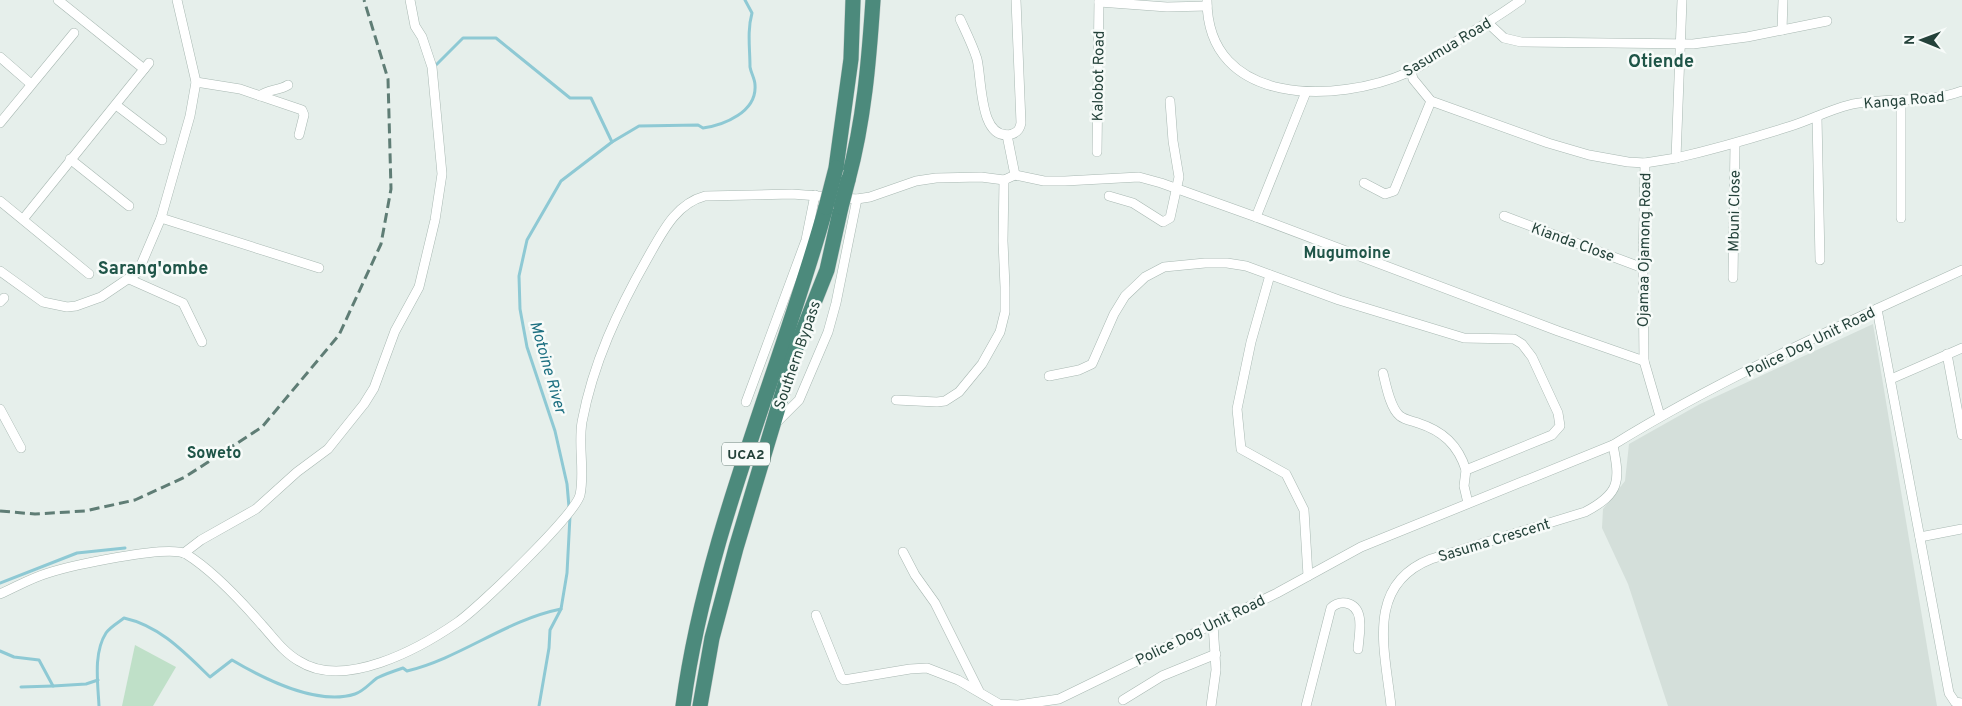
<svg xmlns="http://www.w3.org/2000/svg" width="1962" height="706" viewBox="0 0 1962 706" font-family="Overpass,sans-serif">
  <rect width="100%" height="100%" fill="#e6efeb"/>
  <!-- built -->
  <path fill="#d4dfda" d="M1873,324l64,382h-269l-40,-122 -26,-56 1,-19 22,-28 4,-37 71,-40z"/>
  <!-- green -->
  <path fill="#bfe0c8" d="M135,645l41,22 -23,39h-31z"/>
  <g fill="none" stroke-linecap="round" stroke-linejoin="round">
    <!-- stream -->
    <g stroke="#8ec9d4" stroke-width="3">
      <path d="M433,68l30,-30h33l74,60h21l21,44"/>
      <path d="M569,507l-2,-23 -12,-53 -28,-84 -7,-38 -1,-33 8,-36 34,-59 51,-39 27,-16 59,-1 5,3c21,-3 54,-16 52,-43 0,-6 -4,-12 -5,-18 0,-18 -3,-36 2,-54l-7,-13"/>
      <path d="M0,583l77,-30 48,-5"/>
      <path d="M0,651l14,6 25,3 14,26 33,-2 12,-4"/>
      <path d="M21,687l32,-1"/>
      <path d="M99,706c-1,-22 -6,-53 7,-73 4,-6 13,-11 18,-15 36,8 60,34 86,59l22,-17c32,19 86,46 123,34 9,-3 15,-11 22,-16 8,-4 17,-7 26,-10l4,3c54,-13 99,-51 154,-62"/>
      <path d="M539,706l10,-58 1,-18 11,-21 6,-36 3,-57"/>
    </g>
    <defs>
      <g id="minor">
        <path d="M58,0l86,69"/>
        <path d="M1207,0c0,107 130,104 202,72 17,-8 32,-21 48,-31 22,-13 43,-26 64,-41"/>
        <path d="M1099,2l68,5 40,-1"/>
        <path d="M960,19c6,13 13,27 17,40 5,20 2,84 35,75 6,-2 8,-5 9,-11l-5,-123"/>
        <path d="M1488,23l16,15 17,4 172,2 54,-7 80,-16"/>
        <path d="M1782,30l1,-30"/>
        <path d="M0,57l31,27"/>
        <path d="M1411,71l2,8 18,22 117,42 41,12 39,7 17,1 31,-5 6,-158"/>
        <path d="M196,82l44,7 62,21 2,5 -5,20"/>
        <path d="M260,96c7,-7 19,-5 28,-11"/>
        <path d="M1901,100v118"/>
        <path d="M116,105l46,35"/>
        <path d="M1817,117l3,143"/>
        <path d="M0,123l74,-90"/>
        <path d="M1007,135l8,40"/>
        <path d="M1097,152l2,-152"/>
        <path d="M1676,158c39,-9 77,-20 115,-32 19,-6 38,-16 58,-21 37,-9 76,0 113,-14"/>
        <path d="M70,159l59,47"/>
        <path d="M1645,163l-2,105 1,93 16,55"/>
        <path d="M1364,183l21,11 9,-3 37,-90"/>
        <path d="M1109,196l24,7 30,19 7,-4 9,-41 -6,-36 -3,-40"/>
        <path d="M0,201l89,73"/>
        <path d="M1504,216l139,52"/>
        <path d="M1256,217l50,-125"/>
        <path d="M24,218l125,-155"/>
        <path d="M161,218l158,50"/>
        <path d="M0,271l43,31 24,5 9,-1 25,-9 37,-25 23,-54 29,-102 6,-34 -19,-82"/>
        <path d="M1270,275l-19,67 -14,67 4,40 45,25 18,36 4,66"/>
        <path d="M1733,278l2,-134"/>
        <path d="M129,279l54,24 19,39"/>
        <path d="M0,302l4,-4"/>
        <path d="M1877,309l72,384 6,9 7,1"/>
        <path d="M1947,354l15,81"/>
        <path d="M1383,373c3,12 7,35 17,43 5,4 13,5 18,7 25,8 40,22 48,47"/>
        <path d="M1049,376l30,-6 13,-6 22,-50 11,-18 20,-19 19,-10 41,-4h22l19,3 93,34 125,38 50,1 8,5 10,13 26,56 2,13 -8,9 -86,35 -2,16 4,17"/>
        <path d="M1891,379l71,-31"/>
        <path d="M896,400l41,2 8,-1 14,-9 23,-28 18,-32 5,-20v-25l-2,-46 1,-61"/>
        <path d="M746,402l60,-162 9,-45"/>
        <path d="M0,409l21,39"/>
        <path d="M775,424l24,-24 29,-68 8,-29 21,-104"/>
        <path d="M1920,537l42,-8"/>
        <path d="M903,552l12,23 20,28 44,88"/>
        <path d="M184,553l17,-13 55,-31 41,-37 31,-23 36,-45 10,-16 21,-57 24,-44 16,-67 7,-46 -10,-107 -10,-30 -7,-11 -5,-26"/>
        <path d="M0,594c16,-7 31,-16 48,-21 22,-7 120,-29 138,-19 26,16 56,48 76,71 11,12 22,28 37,36 45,29 120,-12 159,-39 21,-15 116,-106 122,-127 5,-23 -2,-49 2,-73 11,-59 36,-112 65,-163 15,-26 28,-55 58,-63l87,-2 65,5 13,-2 46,-16 20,-3 45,-1 23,3 11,-5 29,6h21l74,-4 22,6 95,34 302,114 86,30"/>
        <path d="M816,615l25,62 3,3 66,-11 17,-1 31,12 41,24 19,1 41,-6 218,-106 84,-46 252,-102"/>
        <path d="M1123,700l39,-24 54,-22"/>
        <path d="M1211,706l5,-36 -3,-46"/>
        <path d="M1306,706l25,-98c4,-4 9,-6 15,-5 20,4 13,31 12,46"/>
        <path d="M1391,706c-6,-56 -26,-121 40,-147l154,-47c36,-19 35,-31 28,-67 110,-68 231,-121 349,-175"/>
      </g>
      <g id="trunk">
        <path d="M836,168l15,-109 2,-59"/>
        <path d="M848,180c16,-59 21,-120 25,-180"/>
        <path d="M683,706c23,-172 97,-333 143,-499"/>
        <path d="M700,706l12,-68 24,-90 60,-200 31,-78 14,-63"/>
      </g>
    </defs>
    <!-- minor casing -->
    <use href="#minor" stroke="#a8b8b2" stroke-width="10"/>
    <!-- trunk casing -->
    <use href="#trunk" stroke="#c2cac8" stroke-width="16"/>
    <!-- minor -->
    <use href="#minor" stroke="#fff" stroke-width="9"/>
    <!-- trunk -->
    <use href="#trunk" stroke="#4c8a7c" stroke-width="15"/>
    <!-- rail -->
    <path stroke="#5f7d75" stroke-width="3" stroke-dasharray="10 5" stroke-linecap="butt" d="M0,511l35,3 50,-3 50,-11 50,-23 77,-50 77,-92 42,-91 10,-55 -3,-110 -24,-79"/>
    <defs>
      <g id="trunk-bridge">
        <path d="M826,207l10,-39"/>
        <path d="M841,207l7,-27"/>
      </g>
    </defs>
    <!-- trunk-bridge casing -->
    <use href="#trunk-bridge" stroke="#c2cac8" stroke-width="16" stroke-linecap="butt"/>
    <!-- trunk-bridge -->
    <use href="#trunk-bridge" stroke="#4c8a7c" stroke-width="15"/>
  </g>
  <g text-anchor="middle" stroke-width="5" stroke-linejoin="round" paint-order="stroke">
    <!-- shield labels -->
    <rect fill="#f7fbf9" stroke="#637a73" stroke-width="1" x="722" y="442.5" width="48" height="23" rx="4"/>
    <g font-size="14" font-weight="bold" fill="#24423a">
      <text x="746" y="459">UCA2</text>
    </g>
    <!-- street labels -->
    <g font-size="15" fill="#24423a" stroke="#f7fbf9">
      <text transform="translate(1447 47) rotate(-31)" y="5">Sasumua Road</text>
      <text transform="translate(1098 76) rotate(-89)" y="5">Kalobot Road</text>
      <text transform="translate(1904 100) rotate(-5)" y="5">Kanga Road</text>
      <text transform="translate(1734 211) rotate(-89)" y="5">Mbuni Close</text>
      <text transform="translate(1573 242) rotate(20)" y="5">Kianda Close</text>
      <text transform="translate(1644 250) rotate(-89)" y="5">Ojamaa Ojamong Road</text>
      <text transform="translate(1810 342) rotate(-26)" y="5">Police Dog Unit Road</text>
      <text transform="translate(797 355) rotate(-71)" y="5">Southern Bypass</text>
      <text transform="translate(1494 540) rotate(-17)" y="5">Sasuma Crescent</text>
      <text transform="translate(1200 630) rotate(-26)" y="5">Police Dog Unit Road</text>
    </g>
    <!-- neighbourhood labels -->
    <g font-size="16" font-weight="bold" fill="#1f5548" stroke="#f7fbf9">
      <text x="1347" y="258">Mugumoine</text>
      <text x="214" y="458">Soweto</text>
    </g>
    <!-- water labels -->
    <g font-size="16" font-style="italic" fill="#1c6f80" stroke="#f7fbf9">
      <text transform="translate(549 367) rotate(74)" y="6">Motoine River</text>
    </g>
    <!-- quarter labels -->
    <g font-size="18" font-weight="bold" fill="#1f5548" stroke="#f7fbf9">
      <text x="1661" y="67">Otiende</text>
      <text x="153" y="274">Sarang'ombe</text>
    </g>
  </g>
  <!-- north arrow -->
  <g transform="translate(1922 40) rotate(271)" stroke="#f7fbf9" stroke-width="4" paint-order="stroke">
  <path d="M0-4L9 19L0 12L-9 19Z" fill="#24423a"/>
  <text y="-8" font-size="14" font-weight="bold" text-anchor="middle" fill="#24423a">N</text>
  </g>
</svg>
